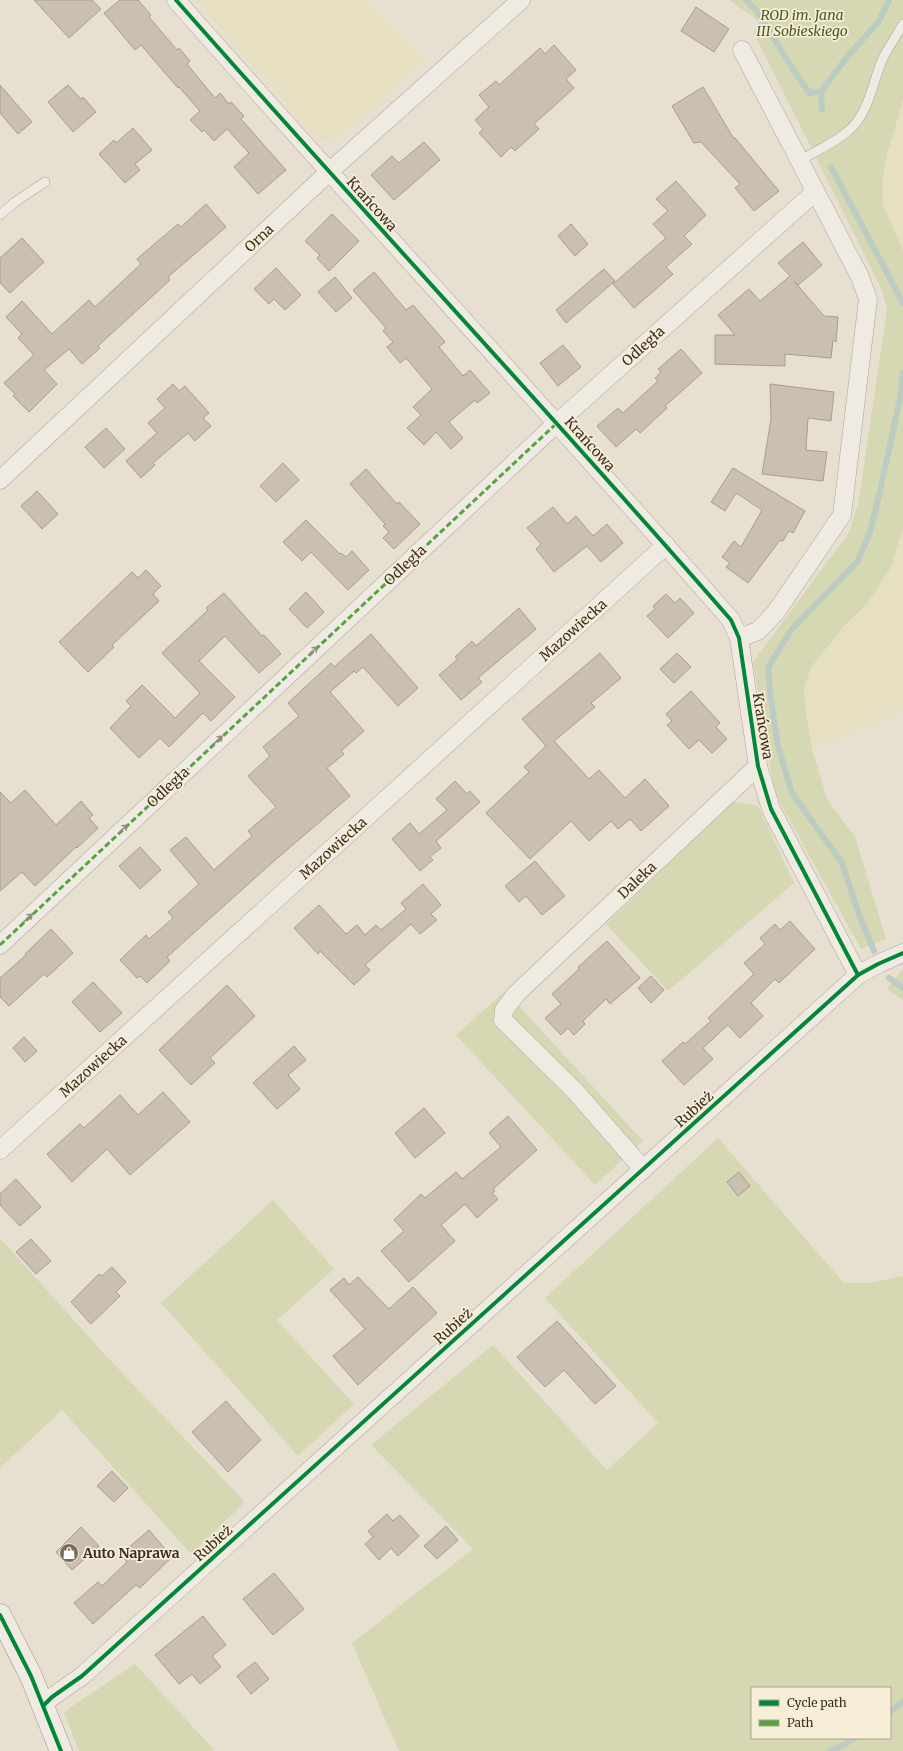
<svg xmlns="http://www.w3.org/2000/svg" width="903" height="1751" viewBox="0 0 903 1751" font-family="Merriweather,serif">
  <rect width="100%" height="100%" fill="#e7e0d1"/>
  <!-- farmland -->
  <g fill="#e6dfc2">
    <path d="M196,0h170l59,60 -89,81 -19,-1z"/>
    <path d="M903,100v151l-20,-47 -1,-22 5,-27z"/>
    <path d="M903,529v183l-91,37 -6,-36 -2,-24 7,-22 34,-42 22,-21 24,-37z"/>
  </g>
  <!-- green -->
  <g fill="#d6d7b3" fill-rule="evenodd">
    <path d="M729,0h174v100l-16,55 -5,27 1,22 20,47v278l-12,38 -24,37 -22,21 -34,42 -7,22 2,24 6,36 15,50 28,38 31,102 -25,10 -81,-146 -7,-20 -20,-121 95,-128 10,-29 29,-195 -5,-20 -128,-257 5,-12z"/>
    <path d="M733,802l25,4 36,77 -126,108 -62,-67z"/>
    <path d="M903,969v31l-16,-11z"/>
    <path d="M504,992l15,14 124,135 -48,44 -139,-150z"/>
    <path d="M718,1138l126,145h24l35,-7v475h-504l-47,-108 121,-94 -102,-104 122,-100 114,125 51,-47 -113,-125zM752,1688h138v50h-138z"/>
    <path d="M273,1200l61,69 -57,51 77,84 -56,52 -137,-153z"/>
    <path d="M0,1238l106,118 139,146 -54,52 -129,-144 -62,58z"/>
    <path d="M135,1664l79,86 -3,1h-132l-15,-39z"/>
  </g>
  <g fill="none" stroke-linecap="round" stroke-linejoin="round">
    <!-- stream -->
    <g stroke="#bcccc2" stroke-width="6">
      <path d="M746,0l10,10 35,56 18,27 12,-1"/>
      <path d="M822,109l-1,-17 26,-35 32,-36 10,-21"/>
      <path d="M831,167l72,136"/>
      <path d="M874,951l-16,-39 -16,-49 -50,-70 -14,-47 -8,-53 -2,-26 24,-38 65,-67 13,-30 10,-41 20,-92 3,-26"/>
      <path d="M889,978l14,10"/>
      <path d="M890,1712l13,-10"/>
      <path d="M830,1751l14,-6 10,-7"/>
    </g>
  </g>
  <!-- building -->
  <g fill="#cbbfb2" stroke="#a89c90">
    <path d="M34,0h58l9,9 -32,29z"/>
    <path d="M120,0h18l13,15 -2,2 28,33 2,-2 11,13 -3,3 28,34 5,-5 9,11 2,-2 13,14 -3,3 7,8 38,43 -28,24 -24,-27 15,-14 -22,-24 -13,12 -10,-11 -2,2 -12,-12 10,-9 -21,-24 -1,1 -37,-43 -6,5 -31,-37z"/>
    <path d="M696,7l33,22 -15,23 -33,-21z"/>
    <path d="M554,45l22,25 -10,9 8,9 -40,36 5,5 -24,22 -4,-4 -10,10 -22,-24 4,-4 -8,-9 14,-13 -10,-12 17,-14 3,4 41,-37 5,6z"/>
    <path d="M0,85l32,37 -14,12 -18,-21z"/>
    <path d="M68,85l13,14 2,-2 13,15 -23,20 -25,-30z"/>
    <path d="M703,87l31,52 1,-1 44,53 -25,20 -19,-23 5,-4 -39,-42 -7,1 -22,-37z"/>
    <path d="M133,128l19,22 -17,14 5,6 -15,13 -26,-29 15,-14 2,3z"/>
    <path d="M424,142l16,18 -46,40 -23,-25 21,-19 7,7z"/>
    <path d="M676,181l30,34 -22,21 8,8 -26,23 7,7 -39,34 -21,-24 53,-46 -13,-14 15,-13 -12,-12z"/>
    <path d="M206,204l20,23 -58,50 2,3 -72,66 2,2 -18,16 -13,-15 -25,21 13,14 -28,28 -16,-16 2,-2 -11,-11 30,-28 -16,-17 4,-4 -16,-17 16,-16 30,33 37,-34 6,7 46,-43 -4,-5 41,-35 3,3z"/>
    <path d="M332,214l27,27 -30,30 -12,-13 3,-3 -15,-14z"/>
    <path d="M571,224l17,20 -13,12 -17,-20z"/>
    <path d="M22,238l22,24 -34,31 -10,-10v-25z"/>
    <path d="M803,242l19,23 -24,20 -4,-4 30,35 14,1 -2,25 -3,-2 -2,18 -46,-4v12l-70,-2v-29h20l-17,-20 31,-26 11,12 30,-25 -12,-13z"/>
    <path d="M276,268l25,27 -16,15 -11,-11 -5,5 -15,-15z"/>
    <path d="M604,269l11,12 -49,42 -10,-13z"/>
    <path d="M374,272l32,38 7,-5 32,37 -6,5 24,29 7,-6 20,23 -13,10 -2,-3 -26,22 14,16 -12,11 -15,-17 -12,13 -17,-17 14,-13 -8,-8 19,-18 -26,-31 -6,5 -13,-16 6,-5 -10,-11 3,-3 -33,-38z"/>
    <path d="M335,277l17,21 -16,14 -18,-20z"/>
    <path d="M563,345l18,22 -23,19 -18,-23z"/>
    <path d="M681,349l21,24 -37,33 2,2 -27,25 -4,-4 -20,18 -19,-21 21,-18 5,5 35,-32 -3,-3 6,-6 -3,-3z"/>
    <path d="M173,384l6,7 6,-5 24,27 -6,5 8,8 -16,15 -7,-8 -35,30 2,2 -14,13 -15,-17 31,-28 -9,-10 17,-15 -8,-9z"/>
    <path d="M770,384l64,8 -3,29 -23,-3 -2,32 21,2 -4,29 -61,-7 9,-55z"/>
    <path d="M106,428l19,21 -21,19 -19,-21z"/>
    <path d="M283,463l16,17 -23,22 -16,-16z"/>
    <path d="M733,468l72,43 -12,22 -4,-2 -6,10 -3,-1 -32,43 -22,-16 4,-4 -8,-6 12,-16 7,6 21,-37 -26,-17 -11,18 -14,-9z"/>
    <path d="M366,469l31,35 2,-2 21,22 -26,25 -11,-11 6,-6 -6,-6 2,-2 -35,-40z"/>
    <path d="M37,491l21,23 -16,15 -21,-23z"/>
    <path d="M553,507l14,17 9,-8 17,20 14,-12 16,19 -22,19 -14,-16 -33,26 -18,-23 5,-5 -14,-16z"/>
    <path d="M306,520l34,34 1,-1 5,4 6,-6 17,19 -21,20 -37,-38 -9,9 -19,-19z"/>
    <path d="M146,570l15,16 -8,8 6,7 -47,44 2,2 -26,25 -29,-30 73,-70 6,6z"/>
    <path d="M306,592l18,20 -17,16 -18,-19z"/>
    <path d="M224,593l38,43 2,-1 17,19 -22,19 -34,-37 -26,25 36,36 -24,24 -8,-8 -34,34 -9,-9 -21,20 -29,-30 21,-22 -5,-5 16,-16 33,33 25,-25 -38,-40 46,-43 -2,-2z"/>
    <path d="M666,594l9,9 5,-5 14,15 -26,25 -21,-22 8,-7 -2,-3z"/>
    <path d="M519,608l17,21 -58,49 4,4 -21,18 -22,-25 19,-16 -3,-2 17,-16 4,5z"/>
    <path d="M371,634l47,54 -20,18 -35,-39 -7,6 -2,-2 -24,21 34,39 -23,20 3,3 -17,14 23,28 -76,65 -107,96 3,4 -23,22 -7,-7 -3,2 -17,-18 26,-25 3,4 24,-21 -5,-6 31,-28 -29,-34 16,-13 28,33 38,-34 -4,-5 28,-24 -28,-31 22,-20 -7,-9 36,-31 -11,-13 43,-40 3,4z"/>
    <path d="M600,653l21,25 -30,25 4,4 -41,34 35,38 10,-9 26,28 20,-19 24,27 -28,25 -11,-12 -12,10 -7,-8 -22,20 -18,-20 -41,38 -44,-46 43,-41 -5,-5 22,-21 -24,-27z"/>
    <path d="M677,653l14,14 -17,16 -14,-14z"/>
    <path d="M691,691l29,32 -4,4 11,12 -15,14 -13,-13 -10,9 -22,-24 5,-4 -6,-7z"/>
    <path d="M455,781l12,13 3,-3 10,11 -44,39 5,7 -11,9 3,3 -13,11 -28,-32 18,-16 9,11 28,-24 -11,-11z"/>
    <path d="M25,790l31,35 25,-24 12,14 -4,3 9,10 -21,20 -1,-1 -41,39 -13,-14 -22,19v-99l11,11z"/>
    <path d="M140,847l21,23 -21,19 -21,-23z"/>
    <path d="M535,861l30,35 -23,19 -16,-19 -7,6 -14,-16z"/>
    <path d="M423,884l18,21 -10,9 6,6 -17,14 -9,-10 -46,41 5,5 -16,15 -34,-34 -2,3 -24,-26 25,-23 27,29 11,-9 8,10 11,-10 5,5 25,-21 -5,-6z"/>
    <path d="M790,921l25,28 -36,34 -4,-4 -24,24 12,13 -23,22 -12,-13 -25,23 10,11 -29,26 -22,-24 21,-19 2,2 26,-23 -3,-3 46,-44 -10,-11 21,-19 -5,-6 15,-14 5,6z"/>
    <path d="M51,929l22,24 -26,24 -3,-3 -35,32 -9,-9v-19l26,-23 -1,-1z"/>
    <path d="M607,941l33,37 -30,26 -4,-5 -23,22 2,3 -11,11 -6,-7 -7,7 -16,-17 16,-14 -9,-10 27,-25 -1,-2z"/>
    <path d="M651,976l13,14 -13,13 -13,-15z"/>
    <path d="M93,982l29,31 -22,19 -28,-30z"/>
    <path d="M227,985l28,31 -45,42 5,5 -24,22 -32,-35z"/>
    <path d="M24,1037l13,14 -12,11 -12,-14z"/>
    <path d="M294,1046l12,14 -18,15 12,14 -23,20 -24,-26z"/>
    <path d="M163,1092l27,30 -60,53 -23,-26 -35,33 -25,-28 33,-30 4,4 36,-33 18,20z"/>
    <path d="M424,1108l21,25 -30,25 -20,-25z"/>
    <path d="M508,1116l29,34 -44,39 2,2 -3,2 6,6 -21,19 -12,-14 -24,21 14,16 -46,41 -28,-31 23,-20 -10,-11 27,-26 4,4 31,-26 6,7 39,-32 -12,-14z"/>
    <path d="M739,1172l11,14 -12,10 -11,-14z"/>
    <path d="M16,1179l25,28 -21,19 -20,-21v-11z"/>
    <path d="M31,1239l20,22 -15,13 -20,-22z"/>
    <path d="M112,1267l14,15 -10,10 4,4 -29,28 -20,-22 28,-28 3,2z"/>
    <path d="M358,1277l31,32 24,-22 24,26 -79,72 -25,-29 32,-27 -35,-39 14,-12 5,7z"/>
    <path d="M557,1321l59,65 -21,18 -31,-34 -19,17 -28,-30z"/>
    <path d="M226,1401l35,39 -33,32 -36,-40z"/>
    <path d="M112,1471l16,17 -14,14 -17,-16z"/>
    <path d="M387,1514l6,7 7,-6 19,21 -21,20 -7,-8 -12,12 -14,-16 8,-7 -5,-6z"/>
    <path d="M446,1526l12,14 -21,19 -13,-13z"/>
    <path d="M81,1527l18,19 -27,24 -16,-18z"/>
    <path d="M149,1530l23,27 -32,31 -4,-3 -43,39 -19,-21 24,-21 4,4 25,-24 -7,-7z"/>
    <path d="M274,1573l30,36 -31,26 -30,-36z"/>
    <path d="M203,1616l23,29 -14,11 9,11 -21,17 -8,-10 -13,10 -24,-29z"/>
    <path d="M255,1662l14,17 -18,15 -14,-18z"/>
  </g>
  <g fill="none" stroke-linecap="round" stroke-linejoin="round">
    <defs>
      <g id="lane">
        <path d="M799,161c15,-9 34,-17 48,-29 23,-18 25,-51 37,-76 6,-11 13,-21 19,-32"/>
        <path d="M0,215l15,-13 30,-20"/>
      </g>
      <g id="street">
        <path d="M176,0c183,208 373,411 555,620l8,18 19,128 13,43 87,166"/>
        <path d="M0,480l329,-308 192,-172"/>
        <path d="M739,638l19,-7 18,-19 66,-97 26,-216 -8,-22 -118,-227"/>
        <path d="M0,945l557,-522 258,-231"/>
        <path d="M0,1150l666,-605"/>
        <path d="M643,1169l-68,-78 -72,-71 1,-10 12,-16 242,-228"/>
        <path d="M44,1705l8,-8 30,-21 776,-701 20,-11 25,-11"/>
      </g>
      <path id="secondary" d="M0,1615l31,61 30,75"/>
    </defs>
    <!-- lane casing -->
    <use href="#lane" stroke="#ada599" stroke-width="10"/>
    <!-- street casing -->
    <use href="#street" stroke="#ada599" stroke-width="19"/>
    <!-- secondary casing -->
    <use href="#secondary" stroke="#9c958a" stroke-width="23"/>
    <!-- lane -->
    <use href="#lane" stroke="#efebe3" stroke-width="9"/>
    <!-- street -->
    <use href="#street" stroke="#efebe3" stroke-width="18"/>
    <!-- secondary -->
    <use href="#secondary" stroke="#efebe3" stroke-width="22"/>
    <!-- quiet -->
    <path stroke="#54a441" stroke-width="3" stroke-dasharray="6 3" stroke-linecap="butt" d="M0,945l557,-522"/>
    <defs>
      <g id="cycleway">
        <path d="M176,0c183,208 373,411 555,620l8,18 19,128 13,43 87,166"/>
        <path d="M0,1615l31,61 30,75"/>
        <path d="M44,1705l8,-8 30,-21 776,-701 20,-11 25,-11"/>
      </g>
    </defs>
    <!-- cycleway casing -->
    <use href="#cycleway" stroke="#f7eed8" stroke-width="6"/>
    <!-- cycleway -->
    <use href="#cycleway" stroke="#00873e" stroke-width="4"/>
  </g>
  <!-- one-way arrows -->
  <defs><path id="oneway-shaft" d="M-6 0H5M1.5-3L5.5 0L1.5 3" fill="none" stroke-width="1.6" stroke-linecap="round" stroke-linejoin="round"/></defs>
  <g stroke="#968c82">
    <use href="#oneway-shaft" transform="translate(313 651) rotate(-43)"/>
    <use href="#oneway-shaft" transform="translate(218 740) rotate(-43)"/>
    <use href="#oneway-shaft" transform="translate(123 829) rotate(-43)"/>
    <use href="#oneway-shaft" transform="translate(28 918) rotate(-43)"/>
  </g>
  <!-- icons -->
  <defs>
    <symbol id="shop-disc" viewBox="-11 -11 22 22"><circle r="9.5" fill="#786c5e" stroke="#f7eed8"/><path d="M-5-2.5h2.3a2.7 3.5 0 0 1 5.4 0H5L5.5 6h-11ZM-1.5-2.5h3a1.5 2.3 0 0 0-3 0Z" fill="#fff"/></symbol>
  </defs>
  <g fill-rule="evenodd">
    <use href="#shop-disc" x="58" y="1542" width="22" height="22"/>
  </g>
  <g text-anchor="middle" stroke-width="3.5" stroke-linejoin="round" paint-order="stroke">
    <!-- park labels -->
    <g font-size="14" font-style="italic" fill="#4d5a26" stroke="#f7eed8">
      <text x="802" y="20">ROD im. Jana<tspan x="802" dy="16">III Sobieskiego</tspan></text>
    </g>
    <!-- street labels -->
    <g font-size="14" fill="#3d2e20" stroke="#f7eed8">
      <text transform="translate(372 204) rotate(48)" y="5">Krańcowa</text>
      <text transform="translate(259 238) rotate(-43)" y="5">Orna</text>
      <text transform="translate(643 346) rotate(-42)" y="5">Odległa</text>
      <text transform="translate(590 444) rotate(48)" y="5">Krańcowa</text>
      <text transform="translate(405 565) rotate(-43)" y="5">Odległa</text>
      <text transform="translate(573 630) rotate(-42)" y="5">Mazowiecka</text>
      <text transform="translate(763 726) rotate(81)" y="5">Krańcowa</text>
      <text transform="translate(168 787) rotate(-43)" y="5">Odległa</text>
      <text transform="translate(333 848) rotate(-42)" y="5">Mazowiecka</text>
      <text transform="translate(637 880) rotate(-43)" y="5">Daleka</text>
      <text transform="translate(93 1066) rotate(-42)" y="5">Mazowiecka</text>
      <text transform="translate(694 1109) rotate(-42)" y="5">Rubież</text>
      <text transform="translate(453 1326) rotate(-42)" y="5">Rubież</text>
      <text transform="translate(213 1543) rotate(-42)" y="5">Rubież</text>
    </g>
    <!-- poi labels -->
    <g font-size="14" font-weight="bold" fill="#3d2e20" stroke="#f7eed8" text-anchor="start">
      <text x="83" y="1558">Auto Naprawa</text>
    </g>
  </g>
  <!-- legend -->
  <rect x="751" y="1687" width="140" height="52" fill="#f7eed8" stroke="#ada18e"/>
  <rect x="759" y="1700" width="20" height="6" fill="#00873e" stroke="#ada18e"/>
  <text x="787" y="1707" font-size="12" fill="#3d2e20">Cycle path</text>
  <rect x="759" y="1720" width="20" height="6" fill="#54a441" stroke="#ada18e"/>
  <text x="787" y="1727" font-size="12" fill="#3d2e20">Path</text>
</svg>
